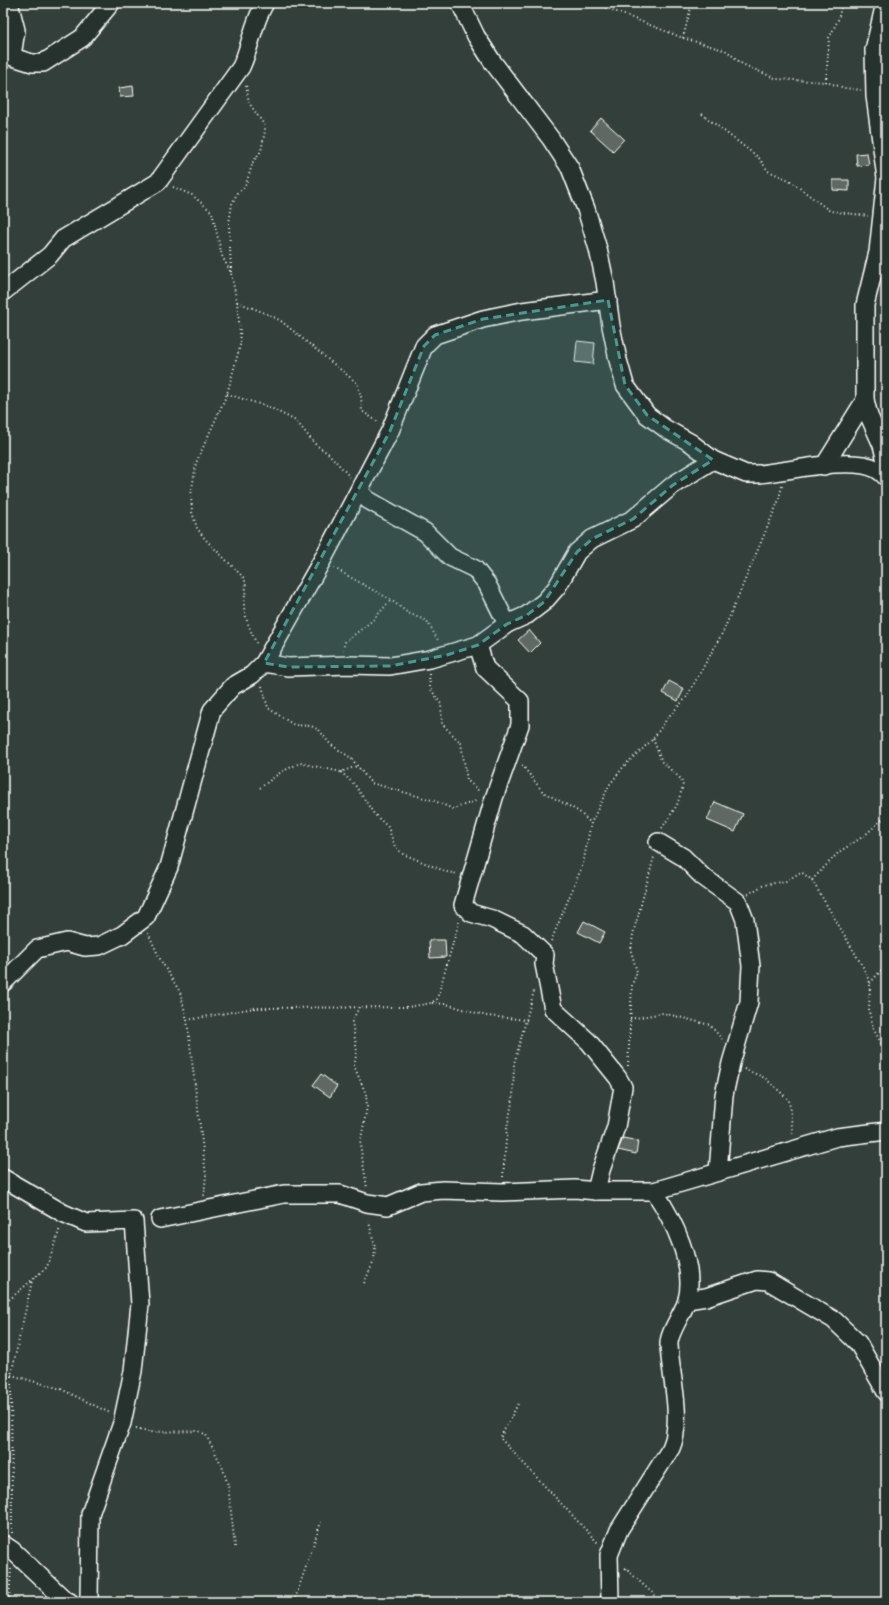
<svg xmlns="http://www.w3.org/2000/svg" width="889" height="1605" viewBox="0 0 889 1605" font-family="'Architects Daughter',sans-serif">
  <rect width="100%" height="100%" fill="#333f3a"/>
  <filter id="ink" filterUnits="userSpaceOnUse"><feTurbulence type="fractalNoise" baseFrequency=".025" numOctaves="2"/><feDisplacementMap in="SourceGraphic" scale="8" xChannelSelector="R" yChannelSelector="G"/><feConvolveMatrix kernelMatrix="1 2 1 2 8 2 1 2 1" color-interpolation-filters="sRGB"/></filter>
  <g filter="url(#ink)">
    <!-- building -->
    <g fill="#5f6964" stroke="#fff">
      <path d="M133,86l1,10 -14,1 -1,-9z"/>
      <path d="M601,118l23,21 -11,12 -23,-21z"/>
      <path d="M867,153l2,12 -12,1 -1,-12z"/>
      <path d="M833,180h16v11l-16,-1z"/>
      <path d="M577,341l18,2 -2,21 -18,-2z"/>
      <path d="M529,630l11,13 -10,10 -12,-13z"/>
      <path d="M669,681l15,8 -6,12 -15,-8z"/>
      <path d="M715,802l28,12 -8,18 -28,-12z"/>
      <path d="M584,921l21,11 -6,11 -21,-11z"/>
      <path d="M429,940h16l1,17 -16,1z"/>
      <path d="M321,1074l16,12 -7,11 -17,-12z"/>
      <path d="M623,1138l15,3 -2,13 -18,-4z"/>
    </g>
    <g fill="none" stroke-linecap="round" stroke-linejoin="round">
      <defs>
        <g id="minor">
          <path d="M9,3l7,27 -4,26"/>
          <path d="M460,3l16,33 16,25 59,78 19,29 16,41 12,40 7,33 6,44 7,34 7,25 22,30 19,14 25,14 22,17 33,14h13c30,-3 92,-18 117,-5 4,2 7,5 10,8"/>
          <path d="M885,3l-11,47 1,46 11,82 -8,74 -13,53v95l4,16 13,29 4,16"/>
          <path d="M3,54l29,9h11l39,-25 29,-35"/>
          <path d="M3,292l47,-37 13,-16 95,-57 83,-115c10,-21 12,-45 24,-64"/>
          <path d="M824,466l41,-66"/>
          <path d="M359,491l9,9 57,32 25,25 25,12 12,15 20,40"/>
          <path d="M478,645l7,23 35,33v24l-26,73 -31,107 8,8 21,6 31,15 22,21 -1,9 9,45 36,33 29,36 5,9 -7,40 -15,43 -5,21"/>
          <path d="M264,663l24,4 61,-2 41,1 40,-7 48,-14 29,-21 20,-9 17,-13 13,-15 20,-35 15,-13 41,-20 40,-34 40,-25"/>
          <path d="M658,842l25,15 19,19 36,26 7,18 6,46 -2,36 -18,61 -7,32 -6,77"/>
          <path d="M3,983l34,-34 30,-7 18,5 14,-1 23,-11 24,-18 23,-50 43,-157 21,-24 19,-11 12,-12 60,-106 66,-126 34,-85 11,-11 48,-16 39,-8 86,-11"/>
          <path d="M3,1178l60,35 23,10 48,-2 6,83 -7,67 -11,52 -32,91 -1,88"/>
          <path d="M160,1219l124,-25h56l27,9 21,3 33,-14 22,-2 59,2 73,-3 21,2h58l183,-54 49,-6"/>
          <path d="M687,1300l19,-3 51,-17 11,1 66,39 24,23 28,49"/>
          <path d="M3,1544l9,6 52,49 6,3"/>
          <path d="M610,1602l-1,-47 10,-25 52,-82c2,-5 4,-10 4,-15 5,-24 -5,-63 -6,-88 -1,-12 15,-33 18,-45 9,-35 -14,-81 -33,-109"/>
        </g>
      </defs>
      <!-- minor casing -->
      <use href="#minor" stroke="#fff" stroke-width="20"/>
      <!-- path -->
      <g stroke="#fff" stroke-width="2" stroke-dasharray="1 3" stroke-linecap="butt">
        <path d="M594,3l89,35 44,13 15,13 35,15 49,3 19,6 16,2"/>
        <path d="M683,38l9,-35"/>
        <path d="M826,82l3,-44 9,-18 4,-17"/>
        <path d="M702,114l57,44 9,13 21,9 41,31 38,5"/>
        <path d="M173,187l19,8 20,17 10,44 9,17 6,29 4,40 -14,52 -31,69 -5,33 1,16 5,16 8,11 39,39c4,9 0,18 0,28 1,14 8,27 13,39"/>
        <path d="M231,272l-2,-49 3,-19 5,-11 8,-6 8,-25 8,-11 4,-20v-5l-16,-23 -3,-18"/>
        <path d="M237,302c15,6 30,11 44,19l76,62 4,13 1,15 16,11"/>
        <path d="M227,394l42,13 27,14 20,24 13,9 21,23"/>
        <path d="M334,568l57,32 17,13 19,8 12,21"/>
        <path d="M343,650l2,-8 28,-22 18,-20"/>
        <path d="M429,674l1,14 11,16 1,20 19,19 6,37 13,12"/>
        <path d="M262,686l6,22 26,17 17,1 8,4 11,14 21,14 20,25 64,18 18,8 25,-9"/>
        <path d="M653,739l9,23 19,17 2,7 -6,19 -15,23"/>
        <path d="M522,765l21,27 35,19 13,12"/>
        <path d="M341,772l14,13 19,29 14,13 7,20 8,7 44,18 11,2"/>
        <path d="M260,788l21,-16 19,-9 41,9 16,-6"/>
        <path d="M812,880l27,-28 25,-16 22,-20"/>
        <path d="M748,894l16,-9 22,-4 15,-9 11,8 51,87 7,16 -1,28 5,19 12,22"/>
        <path d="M148,933l13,28 19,31 7,28 19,155 -2,21"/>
        <path d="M551,941l32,-77 8,-41 19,-39 15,-19 28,-26 16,-23 17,-18 37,-66 55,-130 4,-16"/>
        <path d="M870,983l16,-18"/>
        <path d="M432,1003l14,1 41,12 40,4"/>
        <path d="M359,1007l-7,15 5,29 -3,15 12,28 1,13 -7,37 7,44"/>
        <path d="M630,1019l33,-6 47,12 12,14"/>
        <path d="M187,1020l67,-12 154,-1 23,-4 6,-4 22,-77"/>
        <path d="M628,1066l4,-81 5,-13 -6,-21 2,-17 21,-77"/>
        <path d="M744,1069l21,9 24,22 4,36"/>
        <path d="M503,1177l4,-49 6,-30 1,-34 20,-73"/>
        <path d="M364,1283l10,-22 1,-14 -7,-29"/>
        <path d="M3,1305l44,-38 13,-39"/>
        <path d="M11,1375l50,14 49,24"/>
        <path d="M518,1404l-18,34 98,105"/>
        <path d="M136,1428l16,4 47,-1 7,4 16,31 6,19 7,62"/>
        <path d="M12,1533l-1,-158 21,-94"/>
        <path d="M625,1568l37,34"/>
        <path d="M9,1602l2,-33"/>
        <path d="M294,1602l27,-80"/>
      </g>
      <!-- minor -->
      <use href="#minor" stroke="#26332d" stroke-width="17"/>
    </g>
  </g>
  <!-- marked area -->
  <path fill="#4b9892" fill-opacity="0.2" stroke="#4b9892" stroke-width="3" stroke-dasharray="8 5" stroke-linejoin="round" d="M608,300l17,85 22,30 66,45 -40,25 -40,34 -41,20 -15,13 -33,50 -17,13 -20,9 -29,21 -31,10 -57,11 -102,1 -24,-4 126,-232 34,-85 11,-11 48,-16z"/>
  <!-- margin -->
  <rect width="889" height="1605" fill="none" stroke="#26332d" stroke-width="16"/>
  <rect x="8" y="8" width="873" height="1589" fill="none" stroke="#fff" stroke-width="1.5" filter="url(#ink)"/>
</svg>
